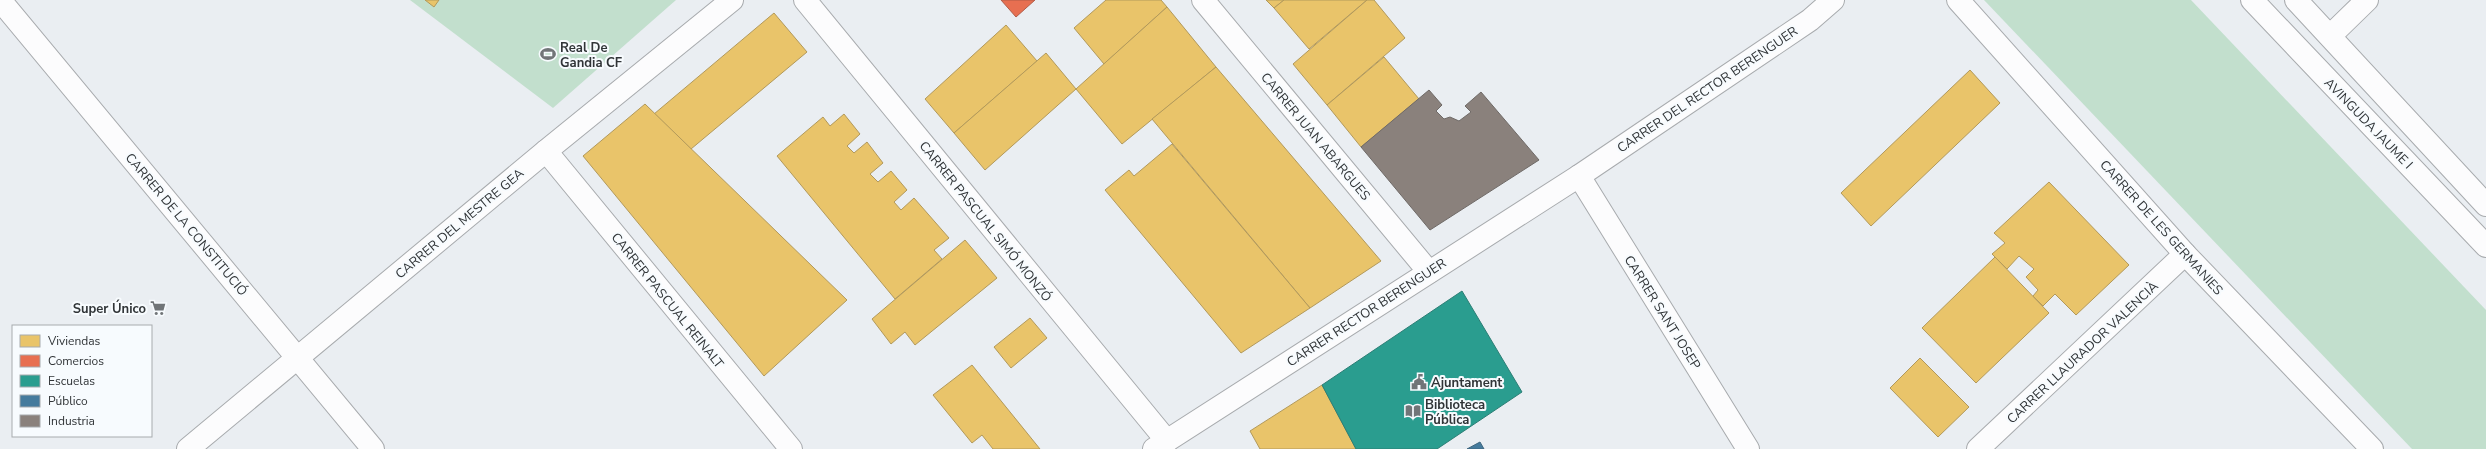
<svg xmlns="http://www.w3.org/2000/svg" width="2486" height="449" viewBox="0 0 2486 449" font-family="'Nunito Sans',sans-serif">
  <rect width="100%" height="100%" fill="#eaeef2"/>
  <!-- green -->
  <g fill="#c2dfcd">
    <path d="M410,0h266l-123,108z"/>
    <path d="M1984,0h207l295,310v139h-74z"/>
  </g>
  <!-- homes -->
  <g fill="#e9c46a" stroke="#b2995b">
    <path d="M425,0h14l-5,7z"/>
    <path d="M1106,0h55l6,7 -63,57 -30,-36z"/>
    <path d="M1266,0h18l-10,8z"/>
    <path d="M1284,0h83l-58,49 -35,-41z"/>
    <path d="M1367,0h7l31,38 -78,67 -34,-41z"/>
    <path d="M1167,7l49,60 -94,77 -46,-55z"/>
    <path d="M774,13l33,39 -116,97 -37,-35z"/>
    <path d="M1006,25l31,36 -83,72 -29,-34z"/>
    <path d="M1046,53l30,36 -91,81 -31,-37z"/>
    <path d="M1384,57l35,42 -58,48 -34,-42z"/>
    <path d="M1216,67l165,194 -71,47 -158,-189z"/>
    <path d="M1970,70l30,33 -129,123 -30,-33z"/>
    <path d="M645,104l202,196 -83,76 -181,-220z"/>
    <path d="M844,114l16,20 -13,12 7,7 13,-11 16,21 -13,11 8,8 13,-11 16,19 -13,12 7,8 13,-12 35,40 -15,12 8,9 -47,40 -118,-143 46,-39 7,9z"/>
    <path d="M1172,144l138,164 -69,45 -136,-163 24,-20 5,6z"/>
    <path d="M2049,182l80,83 -53,50 -21,-21 -12,12 -10,-10 5,-6 -12,-13 8,-8 -15,-13 -12,13 -15,-15 13,-11 -11,-10z"/>
    <path d="M965,240l32,38 -82,67 -10,-13 -14,12 -19,-25z"/>
    <path d="M1995,257l54,56 -73,70 -54,-55z"/>
    <path d="M1030,318l17,20 -36,30 -17,-21z"/>
    <path d="M1920,358l49,49 -31,30 -48,-49z"/>
    <path d="M972,365l68,84h-47l-11,-14 -10,8 -39,-48z"/>
    <path d="M1322,385l34,64h-96l-10,-18z"/>
  </g>
  <!-- shops -->
  <path fill="#e76f51" stroke="#b05d49" d="M1001,0h34l-19,17z"/>
  <!-- schools -->
  <path fill="#2a9d8f" stroke="#2c7e75" d="M1462,291l60,101 -85,57h-81l-34,-64z"/>
  <!-- public -->
  <path fill="#457b9d" stroke="#3f667e" d="M1480,442l4,7h-17z"/>
  <!-- industry -->
  <path fill="#8a817c" stroke="#6f6a67" d="M1429,90l13,15 -6,6 8,8 6,-2 9,4 12,-9 -6,-6 16,-14 58,68 -109,70 -69,-83z"/>
  <g fill="none" stroke-linecap="round" stroke-linejoin="round">
    <defs>
      <g id="street">
        <path d="M0,0l373,449"/>
        <path d="M805,0l362,441"/>
        <path d="M1203,0l226,272"/>
        <path d="M1958,0l227,254 187,195"/>
        <path d="M2252,0l234,246"/>
        <path d="M2296,0l190,205"/>
        <path d="M2330,36l37,-36"/>
        <path d="M546,151l245,298"/>
        <path d="M1579,176l169,273"/>
        <path d="M188,449l358,-298 186,-151"/>
        <path d="M1154,449l425,-273 231,-156 23,-20"/>
        <path d="M1978,449l207,-195"/>
      </g>
    </defs>
    <!-- street casing -->
    <use href="#street" stroke="#a8abae" stroke-width="24"/>
    <!-- street -->
    <use href="#street" stroke="#fcfcfd" stroke-width="22"/>
  </g>
  <!-- icons -->
  <defs>
    <symbol id="stadium-bare" viewBox="-9 -9 18 18"><path d="M0-5a6.5 5 0 1 0 0 10a6.5 5 0 1 0 0-10ZM-3.5-1.8h7v3.6h-7Z" fill="#717578" stroke="#f7fbfe" stroke-width="2.5" paint-order="stroke"/></symbol>
    <symbol id="supermarket-bare" viewBox="-9 -9 18 18"><path d="M-6-5.5h2.5l.6 2H6L4.5 2H-2.5L-4.4-4H-6ZM-1.5 3.2a1.3 1.3 0 1 0 .1 0ZM3 3.2a1.3 1.3 0 1 0 .1 0Z" fill="#717578" stroke="#f7fbfe" stroke-width="2.5" paint-order="stroke"/></symbol>
    <symbol id="civic-bare" viewBox="-9 -9 18 18"><path d="M-.6-6.5H3V-4.5H.6V-3L4-1V1h2V6H-6V1h2V-1L-.6-3ZM-1.2 2.5V6h2.4V2.5Z" fill="#717578" stroke="#f7fbfe" stroke-width="2.5" paint-order="stroke"/></symbol>
    <symbol id="library-bare" viewBox="-9 -9 18 18"><path d="M-6-4Q-3-5.5-.7-3.5V5Q-3 3-6 4ZM6-4Q3-5.5 .7-3.5V5Q3 3 6 4Z" fill="#717578" stroke="#f7fbfe" stroke-width="2.5" paint-order="stroke"/></symbol>
  </defs>
  <g fill-rule="evenodd">
    <use href="#stadium-bare" x="537" y="43" width="22" height="22"/>
    <use href="#supermarket-bare" x="147" y="297" width="22" height="22"/>
    <use href="#civic-bare" x="1408" y="371" width="22" height="22"/>
    <use href="#library-bare" x="1402" y="400" width="22" height="22"/>
  </g>
  <g text-anchor="middle" stroke-width="4" stroke-linejoin="round" paint-order="stroke">
    <!-- poi labels -->
    <g font-size="13" font-weight="bold" fill="#303437" stroke="#f7fbfe" text-anchor="start">
      <text x="560" y="52">Real De<tspan x="560" dy="15">Gandia CF</tspan></text>
      <text x="146" y="313" text-anchor="end">Super Único</text>
      <text x="1431" y="387">Ajuntament</text>
      <text x="1425" y="409">Biblioteca<tspan x="1425" dy="15">Pública</tspan></text>
    </g>
    <!-- street labels -->
    <g font-size="13" fill="#303437" stroke="#f7fbfe">
      <text transform="translate(1707 89) rotate(-34)" y="5">CARRER DEL RECTOR BERENGUER</text>
      <text transform="translate(2369 123) rotate(46)" y="5">AVINGUDA JAUME I</text>
      <text transform="translate(1316 136) rotate(50)" y="5">CARRER JUAN ABARGUES</text>
      <text transform="translate(986 221) rotate(51)" y="5">CARRER PASCUAL SIMÓ MONZÓ</text>
      <text transform="translate(459 223) rotate(-40)" y="5">CARRER DEL MESTRE GEA</text>
      <text transform="translate(187 224) rotate(50)" y="5">CARRER DE LA CONSTITUCIÓ</text>
      <text transform="translate(2162 227) rotate(48)" y="5">CARRER DE LES GERMANIES</text>
      <text transform="translate(668 300) rotate(51)" y="5">CARRER PASCUAL REINALT</text>
      <text transform="translate(1366 312) rotate(-33)" y="5">CARRER RECTOR BERENGUER</text>
      <text transform="translate(1663 312) rotate(58)" y="5">CARRER SANT JOSEP</text>
      <text transform="translate(2082 352) rotate(-43)" y="5">CARRER LLAURADOR VALENCIÀ</text>
    </g>
  </g>
  <!-- legend -->
  <rect x="12" y="325" width="140" height="112" fill="#f7fbfe" stroke="#a7abae"/>
  <rect x="20" y="335" width="20" height="12" fill="#e9c46a" stroke="#a7abae"/>
  <text x="48" y="345" font-size="12" fill="#303437">Viviendas</text>
  <rect x="20" y="355" width="20" height="12" fill="#e76f51" stroke="#a7abae"/>
  <text x="48" y="365" font-size="12" fill="#303437">Comercios</text>
  <rect x="20" y="375" width="20" height="12" fill="#2a9d8f" stroke="#a7abae"/>
  <text x="48" y="385" font-size="12" fill="#303437">Escuelas</text>
  <rect x="20" y="395" width="20" height="12" fill="#457b9d" stroke="#a7abae"/>
  <text x="48" y="405" font-size="12" fill="#303437">Público</text>
  <rect x="20" y="415" width="20" height="12" fill="#8a817c" stroke="#a7abae"/>
  <text x="48" y="425" font-size="12" fill="#303437">Industria</text>
</svg>
